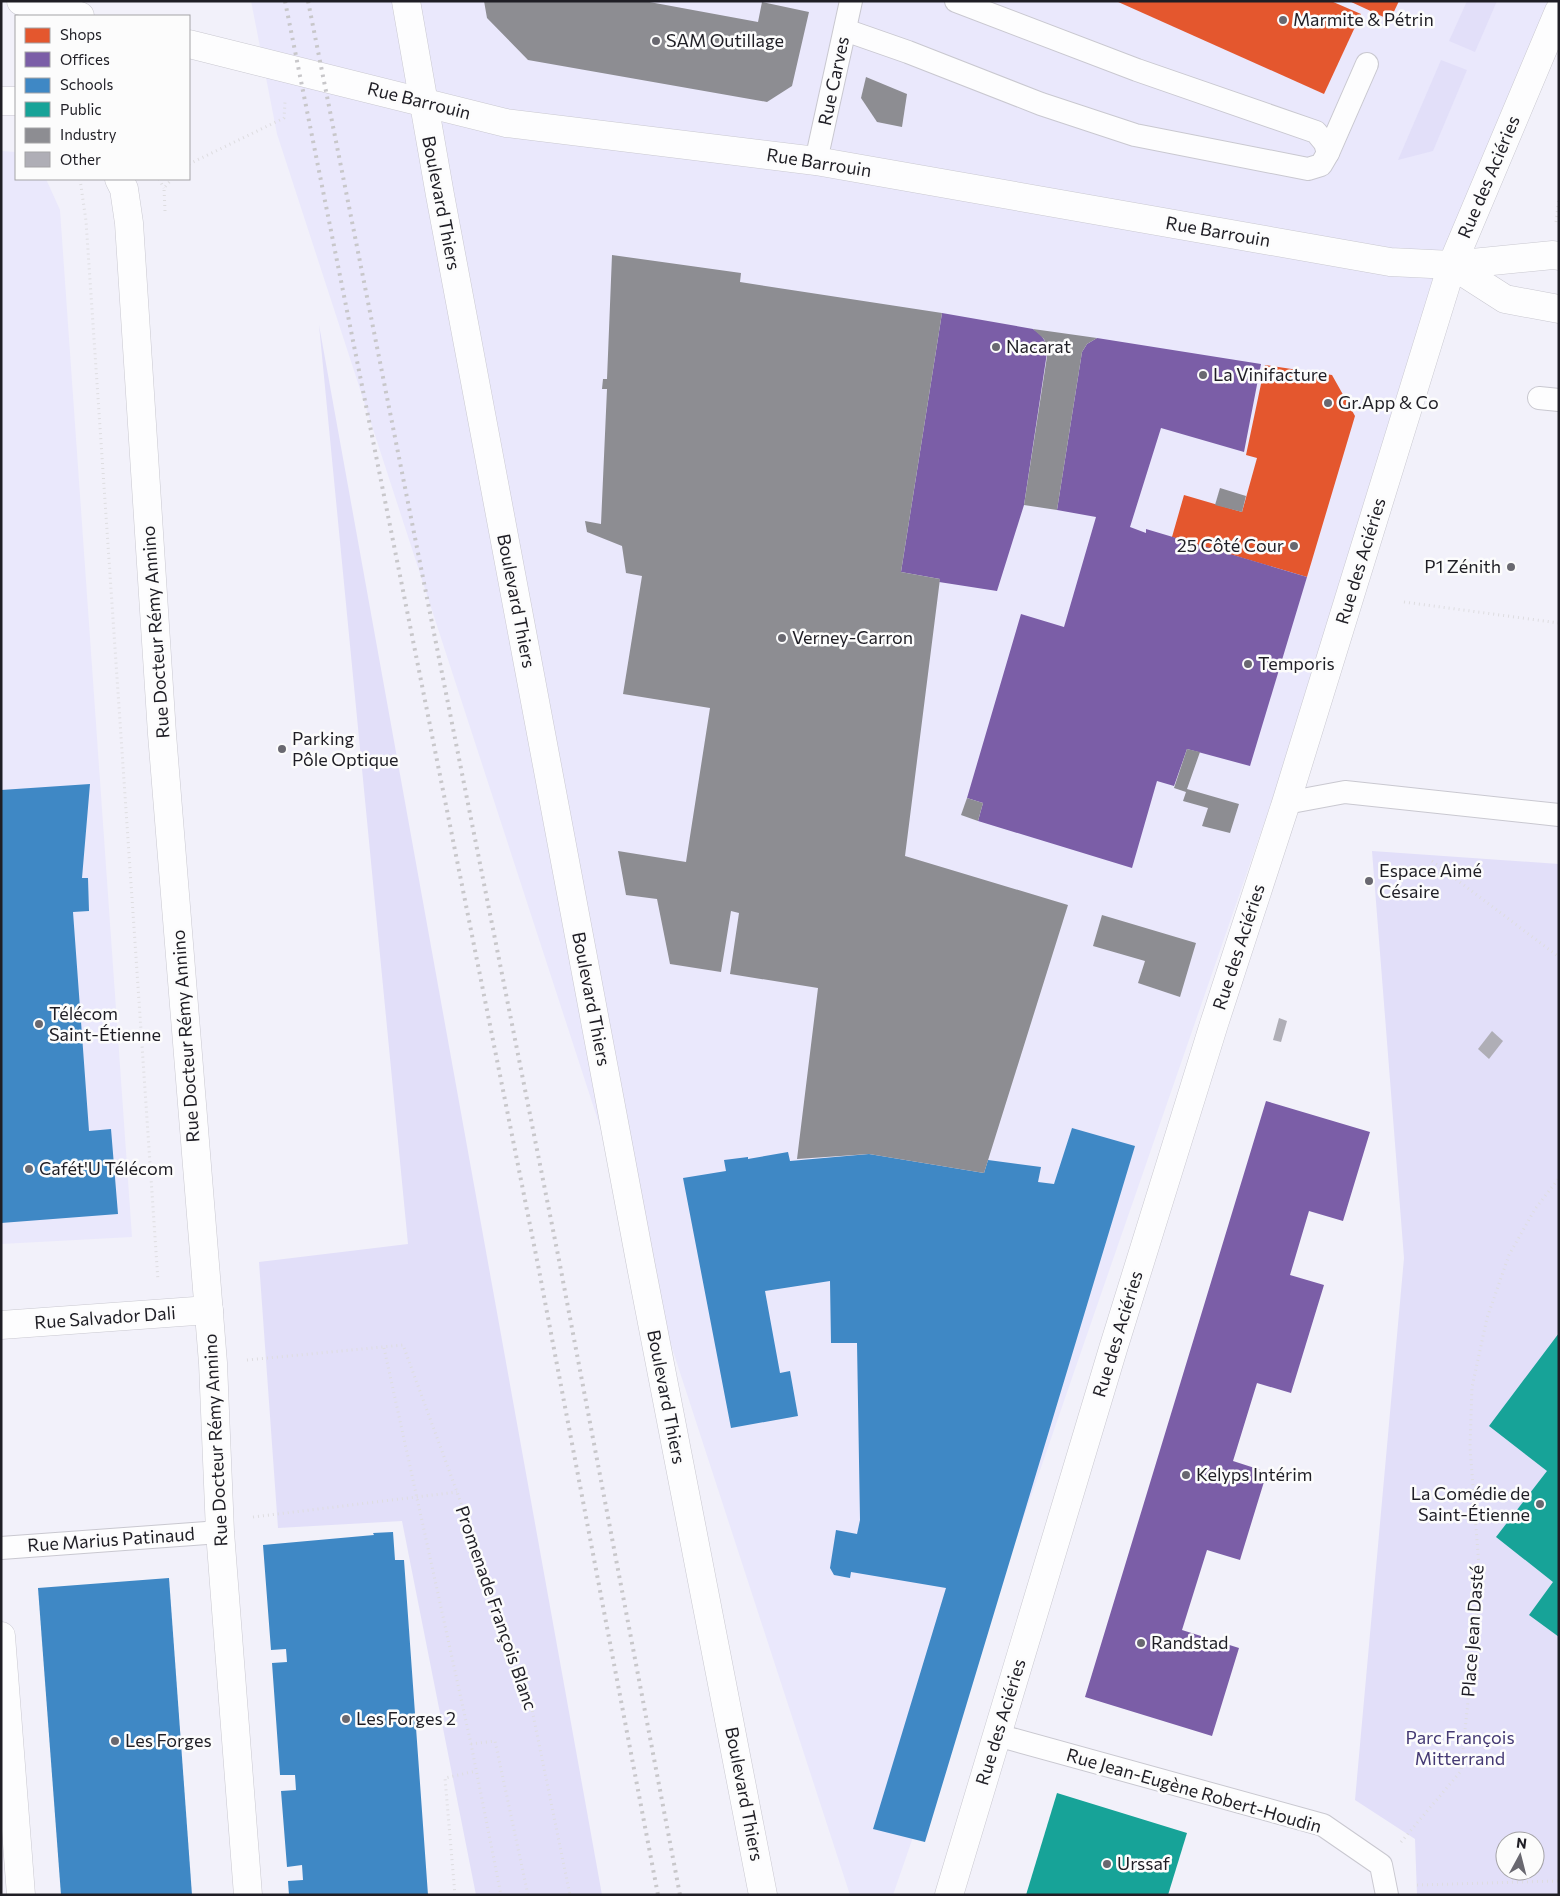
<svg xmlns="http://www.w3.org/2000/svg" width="1560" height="1896" viewBox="0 0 1560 1896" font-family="Commissioner,sans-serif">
  <rect width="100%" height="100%" fill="#f2f1fa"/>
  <!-- built -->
  <g fill="#eae8fc">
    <path d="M251,1h1308l-101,262 -565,1632h-43l-573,-1761z"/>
    <path d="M1,151l15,1v27h30l14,31 72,1027 -131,7z"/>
  </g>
  <!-- green -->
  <g fill="#e2dff9" fill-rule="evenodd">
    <path d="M1467,1h30l-22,51 -26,-11z"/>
    <path d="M1441,60l26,10 -34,81 -35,9z"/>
    <path d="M319,325l283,1570h-126l-74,-374 -124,7 -19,-266 149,-18z"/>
    <path d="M1372,851l187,13v1031h-142l-2,-56 -60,-39 49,-542zM1505,1841h30v30h-30z"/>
  </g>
  <!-- shops -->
  <g fill="#e4572e">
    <path d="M1116,1h215l30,13 -37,80z"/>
    <path d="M1349,1h50l-9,19z"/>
    <path d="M1265,365l67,10 23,41 -48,161 -135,-40 12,-42 58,17 15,-54 -11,-3z"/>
  </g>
  <!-- offices -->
  <g fill="#7b5ea7">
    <path d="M942,313l91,16 8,6 7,11 -24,159 -27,86 -58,-9 1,-3 -39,-7z"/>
    <path d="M1097,338l164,26 -17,88 -83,-24 -31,99 16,6v-4l161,48 -57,189 -63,-17 -13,37 -17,-5 -25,87 -154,-47 5,-18 -16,-5 54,-184 43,13 32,-110 -39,-7 25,-158 5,-8z"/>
    <path d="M1266,1101l104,31 -27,89 -34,-10 -19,64 34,10 -33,108 -34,-10 -24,78 34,11 -27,88 -33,-10 -25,80 57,18 -27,88 -127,-39z"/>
  </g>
  <!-- schools -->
  <g fill="#3f88c5">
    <path d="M90,784l-8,94h6l1,33 -16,1 16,219 22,-2 7,85 -117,9v-433z"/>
    <path d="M1072,1128l63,18 -210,696 -52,-13 73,-241 -95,-16 -1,6 -16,-3 -4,-7 6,-38 21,4 3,-14 -3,-177h-26l-1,-62 -65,10 15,82 10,-2 8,45 -67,12 -48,-250 43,-7 -2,-11 24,-3v2l40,-7 2,9 79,-7 115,19 4,-13 53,7 -3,15 16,2z"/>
    <path d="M393,1532l2,28h9l24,335h-139l-1,-14 15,-1 -1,-15 -15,2 -6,-76 15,-1 -1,-15h-15l-8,-112 15,-1 -1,-13 -15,1 -8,-105 111,-10 -1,-2z"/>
    <path d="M169,1578l23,317h-131l-23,-307z"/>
  </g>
  <!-- public -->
  <g fill="#17a398">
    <path d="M1559,1333v304l-30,-22 24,-33 -57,-45 51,-66 -58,-45z"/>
    <path d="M1057,1793l130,40 -19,62h-142z"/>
  </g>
  <!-- industry -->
  <g fill="#8d8d92">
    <path d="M484,1h160l114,21 4,-20 47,10 -17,74 -25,16 -239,-42 -41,-42z"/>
    <path d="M866,77l41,17 -5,33 -25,-5 -16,-24z"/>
    <path d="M612,255l129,18 -1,9 202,31 -41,259 39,7 -35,277 163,49 -84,268 -115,-19 -72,5 21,-171 -88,-14 9,-61 -8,-2 -10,61 -51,-8 -13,-65 -31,-4 -8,-44 68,11 24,-154 -87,-14 19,-118 -16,-3 -4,-27 -35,-14 -2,-11 16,3 6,-135h-5l1,-10h4z"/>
    <path d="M1033,329l64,9 -10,6 -5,8 -25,158 -33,-5 24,-155 -4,-11z"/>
    <path d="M1220,488l26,8 -4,16 -27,-7z"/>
    <path d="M1187,749l13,3 -13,37 52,15 -9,29 -28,-7 6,-18 -25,-7 3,-9 -12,-4z"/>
    <path d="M967,798l16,5 -5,18 -17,-6z"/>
    <path d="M1102,915l94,28 -16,54 -42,-14 7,-22 -52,-15z"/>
  </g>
  <!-- building -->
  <g fill="#afaeb6">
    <path d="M1279,1018l8,3 -6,21 -8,-2z"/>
    <path d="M1492,1031l11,10 -14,18 -11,-10z"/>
  </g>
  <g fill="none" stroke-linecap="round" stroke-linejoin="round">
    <defs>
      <g id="service">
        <path d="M845,30l63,22 133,52 94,31 173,34 13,-4 7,-12 -3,-10 -9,-11 -179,-62 -181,-69"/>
        <path d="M1328,153l39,-89"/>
        <path d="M816,161l35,-160"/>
        <path d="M1539,398l20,2"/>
        <path d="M1286,803l59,-11 214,23"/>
        <path d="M1,1548l219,-16"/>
        <path d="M997,1735l326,90 58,40 6,30"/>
      </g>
      <path id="pedestrian" d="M1,1636l20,259"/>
      <g id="minor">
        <path d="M1,101h15"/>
        <path d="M119,179l5,10 5,34 33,511 51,629 7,169 28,363"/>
        <path d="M1,1325l208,-15"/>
      </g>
      <g id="tertiary">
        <path d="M21,1l59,15"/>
        <path d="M189,44l317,79 310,38 574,101 62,3 101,-10 6,1"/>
        <path d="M1452,265l53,34 54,10"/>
        <path d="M949,1895l164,-546 101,-325 72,-221 166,-538 107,-254"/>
      </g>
      <path id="secondary" d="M406,1l34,194 201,1071 122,629"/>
    </defs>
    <!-- service casing -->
    <use href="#service" stroke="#c9c8d0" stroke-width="24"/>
    <!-- pedestrian casing -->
    <use href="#pedestrian" stroke="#c9c8d0" stroke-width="29"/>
    <!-- minor casing -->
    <use href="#minor" stroke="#c9c8d0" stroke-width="29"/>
    <!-- tertiary casing -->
    <use href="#tertiary" stroke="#c9c8d0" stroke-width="29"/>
    <!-- secondary casing -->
    <use href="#secondary" stroke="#c9c8d0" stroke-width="29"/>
    <!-- path -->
    <g stroke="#dedde0" stroke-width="3" stroke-dasharray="1 4" stroke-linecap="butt">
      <path d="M189,164l95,-46 1,-16"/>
      <path d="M80,179l6,42 72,1060"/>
      <path d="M159,179l5,9"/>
      <path d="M165,211l-1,-23 8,-9"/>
      <path d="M1556,222l3,-24"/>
      <path d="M1404,602l155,21"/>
      <path d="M1432,861l127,96"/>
      <path d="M384,1348l87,396 30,151"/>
      <path d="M247,1360l156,-15 54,147 73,208 40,195"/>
      <path d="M253,1517l204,-25"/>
      <path d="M471,1744l24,-3 33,154"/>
      <path d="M1401,1842l60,-71 19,-191 -10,-133 2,-60 15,-69 22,-63 26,-46 24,-31"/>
      <path d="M1417,1885l142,-4"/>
      <path d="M455,1895l-10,-117 31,-7"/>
    </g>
    <!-- service -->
    <use href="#service" stroke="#fdfdfe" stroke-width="22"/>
    <!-- pedestrian -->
    <use href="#pedestrian" stroke="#fdfdfe" stroke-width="28"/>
    <!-- minor -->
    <use href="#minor" stroke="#fdfdfe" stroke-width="28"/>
    <!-- tertiary -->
    <use href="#tertiary" stroke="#fdfdfe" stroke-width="28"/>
    <!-- secondary -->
    <use href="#secondary" stroke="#fdfdfe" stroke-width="28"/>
    <!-- rail -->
    <g stroke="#c8c7ca" stroke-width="4" stroke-dasharray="2.5 5" stroke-linecap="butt">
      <path d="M285,1l253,1264 120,630"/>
      <path d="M308,1l251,1259 121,635"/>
    </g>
  </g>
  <!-- markers -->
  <g fill="#696870" stroke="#fcfcfc" stroke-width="2">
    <circle cx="1283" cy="20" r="5"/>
    <circle cx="656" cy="41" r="5"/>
    <circle cx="996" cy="347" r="5"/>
    <circle cx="1203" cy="375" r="5"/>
    <circle cx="1328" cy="403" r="5"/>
    <circle cx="1294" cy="546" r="5"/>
    <circle cx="1511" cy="567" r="5"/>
    <circle cx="782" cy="638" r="5"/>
    <circle cx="1248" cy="664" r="5"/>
    <circle cx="282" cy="749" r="5"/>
    <circle cx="1369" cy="881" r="5"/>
    <circle cx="39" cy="1024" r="5"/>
    <circle cx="29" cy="1169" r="5"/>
    <circle cx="1186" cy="1475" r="5"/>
    <circle cx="1540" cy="1504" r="5"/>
    <circle cx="1141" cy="1643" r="5"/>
    <circle cx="346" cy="1719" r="5"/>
    <circle cx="115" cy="1741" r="5"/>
    <circle cx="1107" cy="1864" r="5"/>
  </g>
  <g text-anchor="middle" stroke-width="5" stroke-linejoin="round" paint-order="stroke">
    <!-- poi labels -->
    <g font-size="18" fill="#1f1e25" stroke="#fcfcfc" text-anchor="start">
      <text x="1293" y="26">Marmite &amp; Pétrin</text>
      <text x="666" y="47">SAM Outillage</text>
      <text x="1006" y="353">Nacarat</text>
      <text x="1213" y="381">La Vinifacture</text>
      <text x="1338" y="409">Gr.App &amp; Co</text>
      <text x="1284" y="552" text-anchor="end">25 Côté Cour</text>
      <text x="1501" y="573" text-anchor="end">P1 Zénith</text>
      <text x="792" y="644">Verney-Carron</text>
      <text x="1258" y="670">Temporis</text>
      <text x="292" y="745">Parking<tspan x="292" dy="21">Pôle Optique</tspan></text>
      <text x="1379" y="877">Espace Aimé<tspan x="1379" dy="21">Césaire</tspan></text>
      <text x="49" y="1020">Télécom<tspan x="49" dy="21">Saint-Étienne</tspan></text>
      <text x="39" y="1175">Cafét'U Télécom</text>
      <text x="1196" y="1481">Kelyps Intérim</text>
      <text x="1530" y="1500" text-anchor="end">La Comédie de<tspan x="1530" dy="21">Saint-Étienne</tspan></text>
      <text x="1151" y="1649">Randstad</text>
      <text x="356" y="1725">Les Forges 2</text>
      <text x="125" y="1747">Les Forges</text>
      <text x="1117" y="1870">Urssaf</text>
    </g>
    <!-- street labels -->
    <g font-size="18" fill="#1f1e25" stroke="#fcfcfc">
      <text transform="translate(834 81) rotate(-78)" y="6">Rue Carves</text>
      <text transform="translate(419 101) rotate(14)" y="6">Rue Barrouin</text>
      <text transform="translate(819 163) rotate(9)" y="6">Rue Barrouin</text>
      <text transform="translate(1489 177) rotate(-67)" y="6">Rue des Aciéries</text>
      <text transform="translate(441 203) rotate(79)" y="6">Boulevard Thiers</text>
      <text transform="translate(1218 232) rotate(10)" y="6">Rue Barrouin</text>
      <text transform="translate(1361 561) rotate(-73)" y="6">Rue des Aciéries</text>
      <text transform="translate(516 601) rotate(79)" y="6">Boulevard Thiers</text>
      <text transform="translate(156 632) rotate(-94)" y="6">Rue Docteur Rémy Annino</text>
      <text transform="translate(1239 947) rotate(-72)" y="6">Rue des Aciéries</text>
      <text transform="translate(591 999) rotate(79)" y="6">Boulevard Thiers</text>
      <text transform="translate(186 1036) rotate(-94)" y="6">Rue Docteur Rémy Annino</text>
      <text transform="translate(105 1318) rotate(-4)" y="6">Rue Salvador Dali</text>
      <text transform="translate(1118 1334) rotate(-73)" y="6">Rue des Aciéries</text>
      <text transform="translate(666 1397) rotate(79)" y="6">Boulevard Thiers</text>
      <text transform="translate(216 1440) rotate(-93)" y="6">Rue Docteur Rémy Annino</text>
      <text transform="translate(111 1540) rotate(-4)" y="6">Rue Marius Patinaud</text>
      <text transform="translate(496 1608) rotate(71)" y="6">Promenade François Blanc</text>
      <text transform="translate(1473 1631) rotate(-86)" y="6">Place Jean Dasté</text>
      <text transform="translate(1001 1722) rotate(-73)" y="6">Rue des Aciéries</text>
      <text transform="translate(1194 1791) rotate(16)" y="6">Rue Jean-Eugène Robert-Houdin</text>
      <text transform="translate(744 1794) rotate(79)" y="6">Boulevard Thiers</text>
    </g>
    <!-- park labels -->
    <g font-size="18" fill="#443974" stroke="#fcfcfc">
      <text x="1460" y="1744">Parc François<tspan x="1460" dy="21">Mitterrand</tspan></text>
    </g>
  </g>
  <!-- border -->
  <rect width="1560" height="1896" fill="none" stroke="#1f1e25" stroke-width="5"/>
  <!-- legend -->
  <rect x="15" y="15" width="175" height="165" fill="#fcfcfc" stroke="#a4a3a6"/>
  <rect x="25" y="28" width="25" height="15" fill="#e4572e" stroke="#a4a3a6"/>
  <text x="60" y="40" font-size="15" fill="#1f1e25">Shops</text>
  <rect x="25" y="52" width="25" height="15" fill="#7b5ea7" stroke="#a4a3a6"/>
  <text x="60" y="65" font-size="15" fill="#1f1e25">Offices</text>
  <rect x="25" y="78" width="25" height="15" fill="#3f88c5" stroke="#a4a3a6"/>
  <text x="60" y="90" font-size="15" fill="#1f1e25">Schools</text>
  <rect x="25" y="102" width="25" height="15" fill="#17a398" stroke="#a4a3a6"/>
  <text x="60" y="115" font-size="15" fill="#1f1e25">Public</text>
  <rect x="25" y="128" width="25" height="15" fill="#8d8d92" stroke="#a4a3a6"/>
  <text x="60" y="140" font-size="15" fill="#1f1e25">Industry</text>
  <rect x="25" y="152" width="25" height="15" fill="#afaeb6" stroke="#a4a3a6"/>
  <text x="60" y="165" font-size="15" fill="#1f1e25">Other</text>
  <!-- north arrow -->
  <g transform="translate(1520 1856) rotate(7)"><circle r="24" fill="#fcfcfc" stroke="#a4a3a6"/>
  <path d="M0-4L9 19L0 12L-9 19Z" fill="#696870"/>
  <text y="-8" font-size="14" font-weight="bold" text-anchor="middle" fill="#1f1e25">N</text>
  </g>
</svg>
